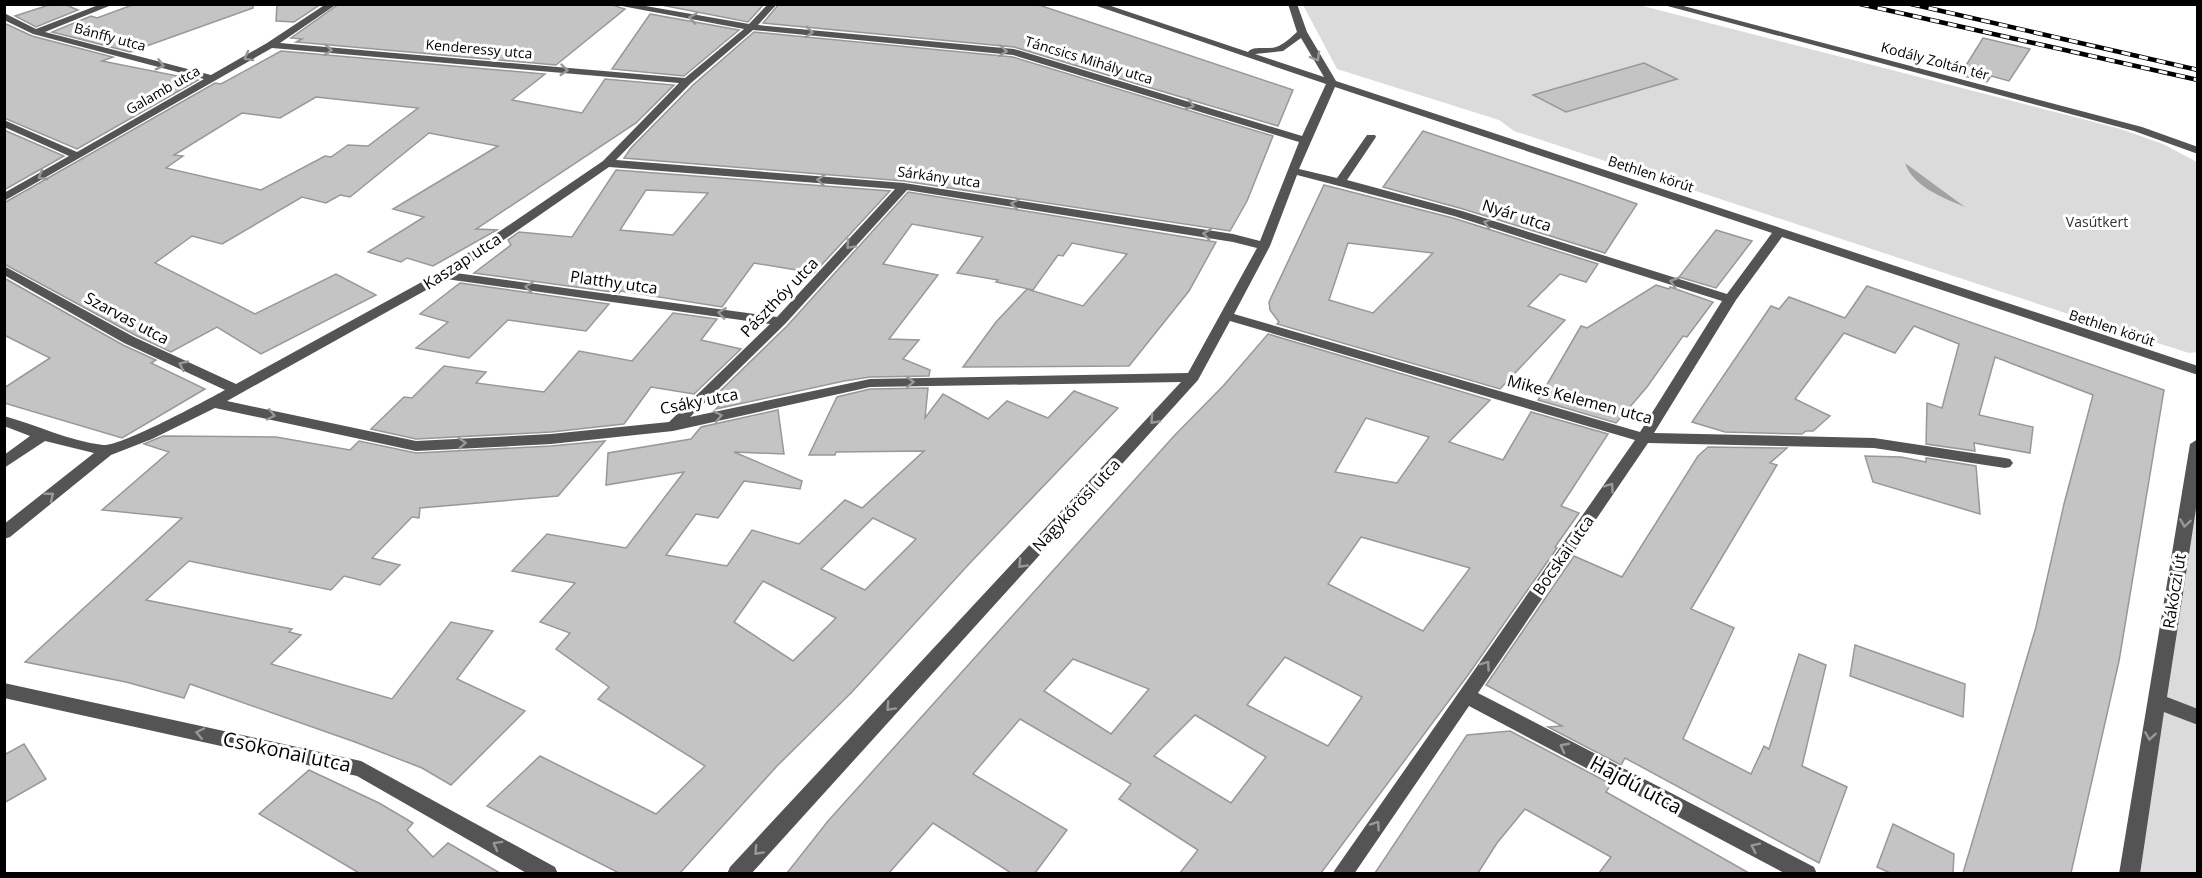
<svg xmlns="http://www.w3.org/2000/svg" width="2202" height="878" viewBox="0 0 2202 878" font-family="'Open Sans',sans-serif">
  <rect width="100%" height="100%" fill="#fff"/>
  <!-- green -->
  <g fill="#dbdbdb">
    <path d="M1303,5h336l482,124 42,15 34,18v190l-8,1 -72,-23 -603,-199 -15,-11 -162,-51z"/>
    <path d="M2197,501v372l-59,1z"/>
  </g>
  <!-- water -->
  <path fill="#a2a2a2" d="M1905,163l60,44c-21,-9 -52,-20 -60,-44z"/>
  <!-- building -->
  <g fill="#c4c4c4" stroke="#989898" stroke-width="1.5" fill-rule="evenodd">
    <path d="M52,4h12l14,6 -42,17 -21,-11z"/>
    <path d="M135,4h118v4l-123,44 -78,-20 39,-16 6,2z"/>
    <path d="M277,4h44l-27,18 -18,-1z"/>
    <path d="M339,4h270l16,5 -69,56 -260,-23 6,-3 -11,-1z"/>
    <path d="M656,4h108l-16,18z"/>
    <path d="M779,4h257l257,86 -15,36 -264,-79 -251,-24z"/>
    <path d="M650,14l89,16 -55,46 -72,-7z"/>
    <path d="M4,23l28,13 81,21 -11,4 96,19 -121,69 -73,-31z"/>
    <path d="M754,32l259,25 260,79 -26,65 -17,30 -326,-50 -280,-23 7,-10 62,-63z"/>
    <path d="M1983,38l47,11 -21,32 -18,-5 -4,6 -27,-7z"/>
    <path d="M281,51l264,23 -33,26 70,13 23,-34 69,6 -38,38 -160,106 21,1 -64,36 -26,-8 -6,4 -33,-10 56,-35 -31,-8 105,-63 -69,-13 -79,64 -10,-2 -14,8 -24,-6 -80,47 -30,-8 -37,27 100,51 81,-40 40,21 -115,59 -44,-27 -46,25 -36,-17 -131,-71v-61l211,-120 6,1zM316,97l102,11 -50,38 -20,-1 -17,12 -6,-1 -64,34 -95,-22 17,-12 -9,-1 68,-42 38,5z"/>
    <path d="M1644,63l33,16 -111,33 -33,-17z"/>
    <path d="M4,130l60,26 -60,34z"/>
    <path d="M1423,131l158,53 56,20 -32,49 -142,-44 -80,-22z"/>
    <path d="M616,170l274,21 -76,82 -60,-10 -32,44 -101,-16 -2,2 -145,-20 37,-28 -3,-5 11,-8 53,5zM646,190l62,3 -35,42 -53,-5z"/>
    <path d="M1324,185l129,33 145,46 -12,18 -26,-8 -32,32 37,14 -65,69 -223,-65 2,-2 -9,-12 -1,-8zM1348,243l85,10 -60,60 -44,-13z"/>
    <path d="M908,192l308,50 -27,49 -60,75 -166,1 33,-45 31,-33 56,17 44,-52 -55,-11 -9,13 -5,-1 -25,35 -37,-8 2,-2 -41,-7 26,-36 -71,-13 -29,40 55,11 -49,64 30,1 -16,19 27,11 -1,6 -59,1 -26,4 -128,28 8,-9 -11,-2 74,-72z"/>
    <path d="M1716,230l36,11 -36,47 -37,-11z"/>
    <path d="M4,278l119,67 33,15 -5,3 54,26 -83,49 -118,-35v-15l46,-30 -46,-23z"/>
    <path d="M460,283l149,21 -23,27 -78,-11 -39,38 -53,-10 32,-26 -28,-8z"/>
    <path d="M1656,285l13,4 1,-2 43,15 -26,35 -4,-1 -36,51 -31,36 -78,-23 43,-74 6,2z"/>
    <path d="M1867,286l297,104 -45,271 -48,212h-108l73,-246 28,-123 29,-109 -98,-38 -16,58 54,12 -3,26 -56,-10 1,8 -49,-7 1,-41 15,5 17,-64 -45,-18 -19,27 -51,-20 -49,66 35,17 -17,15h-7l-4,3 -77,-2 -33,-10 79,-116 8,3 10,-12 56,21z"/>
    <path d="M673,313l44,6 -16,21 40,9 -47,45 -43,-7 -27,37 -73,8 -135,7 -45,-10 33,-32 8,1 32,-32 42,6 -10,11 68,9 35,-41 53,10z"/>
    <path d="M1268,334l222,66 -41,42 54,18 28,-48 77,22 -47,72 18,7 -24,34 2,1 -89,127 -147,198h-141l18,-23 -79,-51 12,-15 -111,-65 -47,55 94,56 -32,43h-24l-78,-50 -44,50h-102l41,-52 346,-385 50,-51zM1366,418l63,19 -32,46 -62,-11zM1361,537l109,31 -47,63 -95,-47zM1285,657l77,40 -34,49 -81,-41zM1073,659l76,30 -38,45 -67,-43zM1195,715l71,42 -35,46 -77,-47z"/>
    <path d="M928,388l-3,30 18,-24 45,25 19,-18 41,17 26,-27 44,17 -149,156 -117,128 -75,74 -97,107h-61l-132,-67 53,-50 116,58 49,-48 -107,-67 11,-12 -53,-38 14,-16 -30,-11 35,-39 -63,-12 35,-37 79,14 58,-76 -78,13 2,-32 83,-14 10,-12 77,-17 6,44 -50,-2 68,29 -2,8 -56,-8 -26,37 -22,-4 -30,41 61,11 25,-36 47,14 46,-44 17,8 62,-57 -88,1 -1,3h-26l28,-58 33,-8zM873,518l43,21 -51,51 -44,-21zM763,581l73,37 -43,43 -59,-39z"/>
    <path d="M163,436l113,1 74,13 9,-9 57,12 135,-7 54,-5 -47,55 -138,12 -1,10 -7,-1 -40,41 28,7 -20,20 -36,-9 -13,14 -142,-29 -43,39 146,29 -3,3 12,3 -30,29 121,35 59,-77 42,9 -36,48 68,32 -74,74 -29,-17 -67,-26 -165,-58 -6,14 -58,-16 -101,-20 157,-144 -80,-8 67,-58 -25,-8z"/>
    <path d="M1708,447l79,1 -17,15 7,2 -86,144 43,19 -51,111 68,35 13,-28 5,3 30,-95 27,11 -24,101 45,21 -28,76 -194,-105 -4,7 -73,-38 14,-1 -76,-41 88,-129 48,21 76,-121z"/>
    <path d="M1865,456l36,1 25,5v-4l50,8 4,48 -107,-32z"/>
    <path d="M1855,645l110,39 -2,33 -113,-41z"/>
    <path d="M1510,731l101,53 -5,8 143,81h-150l12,-16 -86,-48 -28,34 -19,30h-103l92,-138z"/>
    <path d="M24,744l22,35 -42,24v-48z"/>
    <path d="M309,770l70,33 34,20 -6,7 26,27 15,-14 52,30h-141l-100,-59z"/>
    <path d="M1893,824l61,30 -1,19h-63l-13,-6z"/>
  </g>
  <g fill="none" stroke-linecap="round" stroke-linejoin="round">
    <!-- minor -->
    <g fill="#545454" fill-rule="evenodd">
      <path d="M101,4h13l-69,28 166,43 56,-32 59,-39h11l-57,39 405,35 59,-49 -133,-25h23l115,20 19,-20h9l-19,21 256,24 288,87 24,-52 -235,-80h14l143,48c5,-7 19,-2 28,-5 9,-3 15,-10 21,-15l-9,-28h9l10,28 29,49 862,285v9l-416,-138 -46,63 -82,133 220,5 131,20 5,1 3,4 -3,4 -5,1 -131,-20 -226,-5 -170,250 336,174 3,7h-31l-317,-168 -115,168h-22l303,-434 -405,-119 -32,59 -447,494h-24l3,-7 451,-485 -311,5 -197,44 -122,13 -135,7 -201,-43 -63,31 -41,16 -101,82 -6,2v-15l90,-71 -49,-12 -41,27v-13l26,-19 -26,-10v-10c33,9 65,25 99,29 17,2 102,-44 122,-55l-101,-47 -120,-68v-9l130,71 102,47 204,-112 163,-111 76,-78 -407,-35 -268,153v-8l65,-37 -65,-29v-7l73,32 127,-73 -171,-45 -29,-14v-7l32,16zM753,30l260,25 286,87 -39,99 -27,-7 -329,-51 -288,-23 75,-77zM1301,38l23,39 -69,-23 28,-3zM1335,87l437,146 -45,61 -265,-83 -115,-31 29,-43 -1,-2h-8l-30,43 -38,-9zM609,167l286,22 -118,128 -321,-44zM1297,175l157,41 268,85 -82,131 -406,-118 36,-68zM907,190l326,52 24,6 -69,125 -318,6 -180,38 95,-93zM446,279l324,45 -101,98 -118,12 -135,7 -189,-40z"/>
      <path d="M1660,4h16l466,123 56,20v7l-64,-23z"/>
      <path d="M2198,439v57l-31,201 31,12v16l-34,-13 -24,162h-21l71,-430z"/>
      <path d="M4,683l357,78 194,106 3,7h-30l-171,-98 -353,-78z"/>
    </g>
    <defs>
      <g id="rail">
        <path d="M1860,4l338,76"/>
        <path d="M1911,4l287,66"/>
      </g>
    </defs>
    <!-- rail casing -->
    <use href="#rail" stroke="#000" stroke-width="4.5"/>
    <!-- rail -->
    <use href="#rail" stroke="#fff" stroke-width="3" stroke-dasharray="9" stroke-linecap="butt"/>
  </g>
  <!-- one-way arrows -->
  <defs><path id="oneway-chevron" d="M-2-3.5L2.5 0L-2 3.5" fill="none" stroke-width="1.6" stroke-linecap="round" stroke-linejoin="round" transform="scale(1.5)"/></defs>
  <g stroke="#989898">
    <use href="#oneway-chevron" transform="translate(693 18) rotate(-171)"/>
    <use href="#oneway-chevron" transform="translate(809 32) rotate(5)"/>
    <use href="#oneway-chevron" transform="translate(328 50) rotate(5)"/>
    <use href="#oneway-chevron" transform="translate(1003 51) rotate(5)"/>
    <use href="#oneway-chevron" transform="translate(248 57) rotate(151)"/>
    <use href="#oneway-chevron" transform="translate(1316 57) rotate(60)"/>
    <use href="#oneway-chevron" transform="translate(160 65) rotate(15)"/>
    <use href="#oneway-chevron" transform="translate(564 70) rotate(5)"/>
    <use href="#oneway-chevron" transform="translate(1190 105) rotate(17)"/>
    <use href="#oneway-chevron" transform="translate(42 176) rotate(150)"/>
    <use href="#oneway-chevron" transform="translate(821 180) rotate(-175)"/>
    <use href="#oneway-chevron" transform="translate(1015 204) rotate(-171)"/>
    <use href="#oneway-chevron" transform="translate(1488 223) rotate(-162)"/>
    <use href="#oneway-chevron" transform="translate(1207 234) rotate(-171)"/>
    <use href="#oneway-chevron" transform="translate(850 245) rotate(133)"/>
    <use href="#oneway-chevron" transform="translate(1674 282) rotate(-162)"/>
    <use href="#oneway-chevron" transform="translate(529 287) rotate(-172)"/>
    <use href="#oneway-chevron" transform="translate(722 313) rotate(-172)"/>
    <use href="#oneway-chevron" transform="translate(183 365) rotate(-155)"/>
    <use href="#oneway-chevron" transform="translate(910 382) rotate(-1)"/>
    <use href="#oneway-chevron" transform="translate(271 415) rotate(12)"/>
    <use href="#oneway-chevron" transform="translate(718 416) rotate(-12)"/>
    <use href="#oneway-chevron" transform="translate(1154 420) rotate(133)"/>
    <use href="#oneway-chevron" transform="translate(462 443) rotate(-3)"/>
    <use href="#oneway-chevron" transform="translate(1610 487) rotate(-55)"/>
    <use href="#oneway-chevron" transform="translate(50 496) rotate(-39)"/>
    <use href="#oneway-chevron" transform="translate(2185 523) rotate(99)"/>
    <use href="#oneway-chevron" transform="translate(1022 564) rotate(133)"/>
    <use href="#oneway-chevron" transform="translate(1486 665) rotate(-55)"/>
    <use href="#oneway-chevron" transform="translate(890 707) rotate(133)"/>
    <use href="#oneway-chevron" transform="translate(200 733) rotate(-168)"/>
    <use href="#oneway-chevron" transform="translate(2150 736) rotate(99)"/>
    <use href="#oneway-chevron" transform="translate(1564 747) rotate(-152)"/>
    <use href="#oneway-chevron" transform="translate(1376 825) rotate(-56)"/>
    <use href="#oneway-chevron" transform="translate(497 845) rotate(-151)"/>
    <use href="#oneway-chevron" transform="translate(1755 847) rotate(-154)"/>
    <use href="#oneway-chevron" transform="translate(758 851) rotate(133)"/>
  </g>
  <g text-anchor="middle" stroke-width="6" stroke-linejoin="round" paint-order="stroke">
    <!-- far-street labels -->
    <g font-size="14" fill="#000" stroke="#fff">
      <text transform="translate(110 37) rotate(15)" y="5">Bánffy utca</text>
      <text transform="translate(479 49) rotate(5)" y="5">Kenderessy utca</text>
      <text transform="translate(1089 60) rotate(17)" y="5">Táncsics Mihály utca</text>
      <text transform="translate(1935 61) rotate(15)" y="5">Kodály Zoltán tér</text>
      <text transform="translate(163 90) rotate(-30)" y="5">Galamb utca</text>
      <text transform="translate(1651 174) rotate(18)" y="5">Bethlen körút</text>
      <text transform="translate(939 177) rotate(8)" y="5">Sárkány utca</text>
      <text transform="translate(2112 328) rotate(18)" y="5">Bethlen körút</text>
    </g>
    <!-- far-park labels -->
    <g font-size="14" fill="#323232" stroke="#fff">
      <text x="2097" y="227">Vasútkert</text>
    </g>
    <!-- street labels -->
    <g font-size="16" fill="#000" stroke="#fff">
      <text transform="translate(1517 215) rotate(18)" y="6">Nyár utca</text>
      <text transform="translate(462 261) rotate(-33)" y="6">Kaszap utca</text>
      <text transform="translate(614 282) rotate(8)" y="6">Platthy utca</text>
      <text transform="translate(779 297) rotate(-46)" y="6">Pászthóy utca</text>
      <text transform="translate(127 318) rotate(28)" y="6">Szarvas utca</text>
      <text transform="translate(1580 399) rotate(15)" y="6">Mikes Kelemen utca</text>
      <text transform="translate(699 401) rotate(-11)" y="6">Csáky utca</text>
      <text transform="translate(1076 505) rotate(-47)" y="6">Nagykőrösi utca</text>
      <text transform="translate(1563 555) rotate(-55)" y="6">Bocskai utca</text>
      <text transform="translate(2174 591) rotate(-81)" y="6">Rákóczi út</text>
    </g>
    <!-- near-street labels -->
    <g font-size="20" fill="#000" stroke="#fff">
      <text transform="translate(287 752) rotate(12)" y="7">Csokonai utca</text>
      <text transform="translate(1636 785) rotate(28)" y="7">Hajdú utca</text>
    </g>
  </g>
  <!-- border -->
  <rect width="2202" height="878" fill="none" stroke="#000000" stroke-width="12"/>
</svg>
